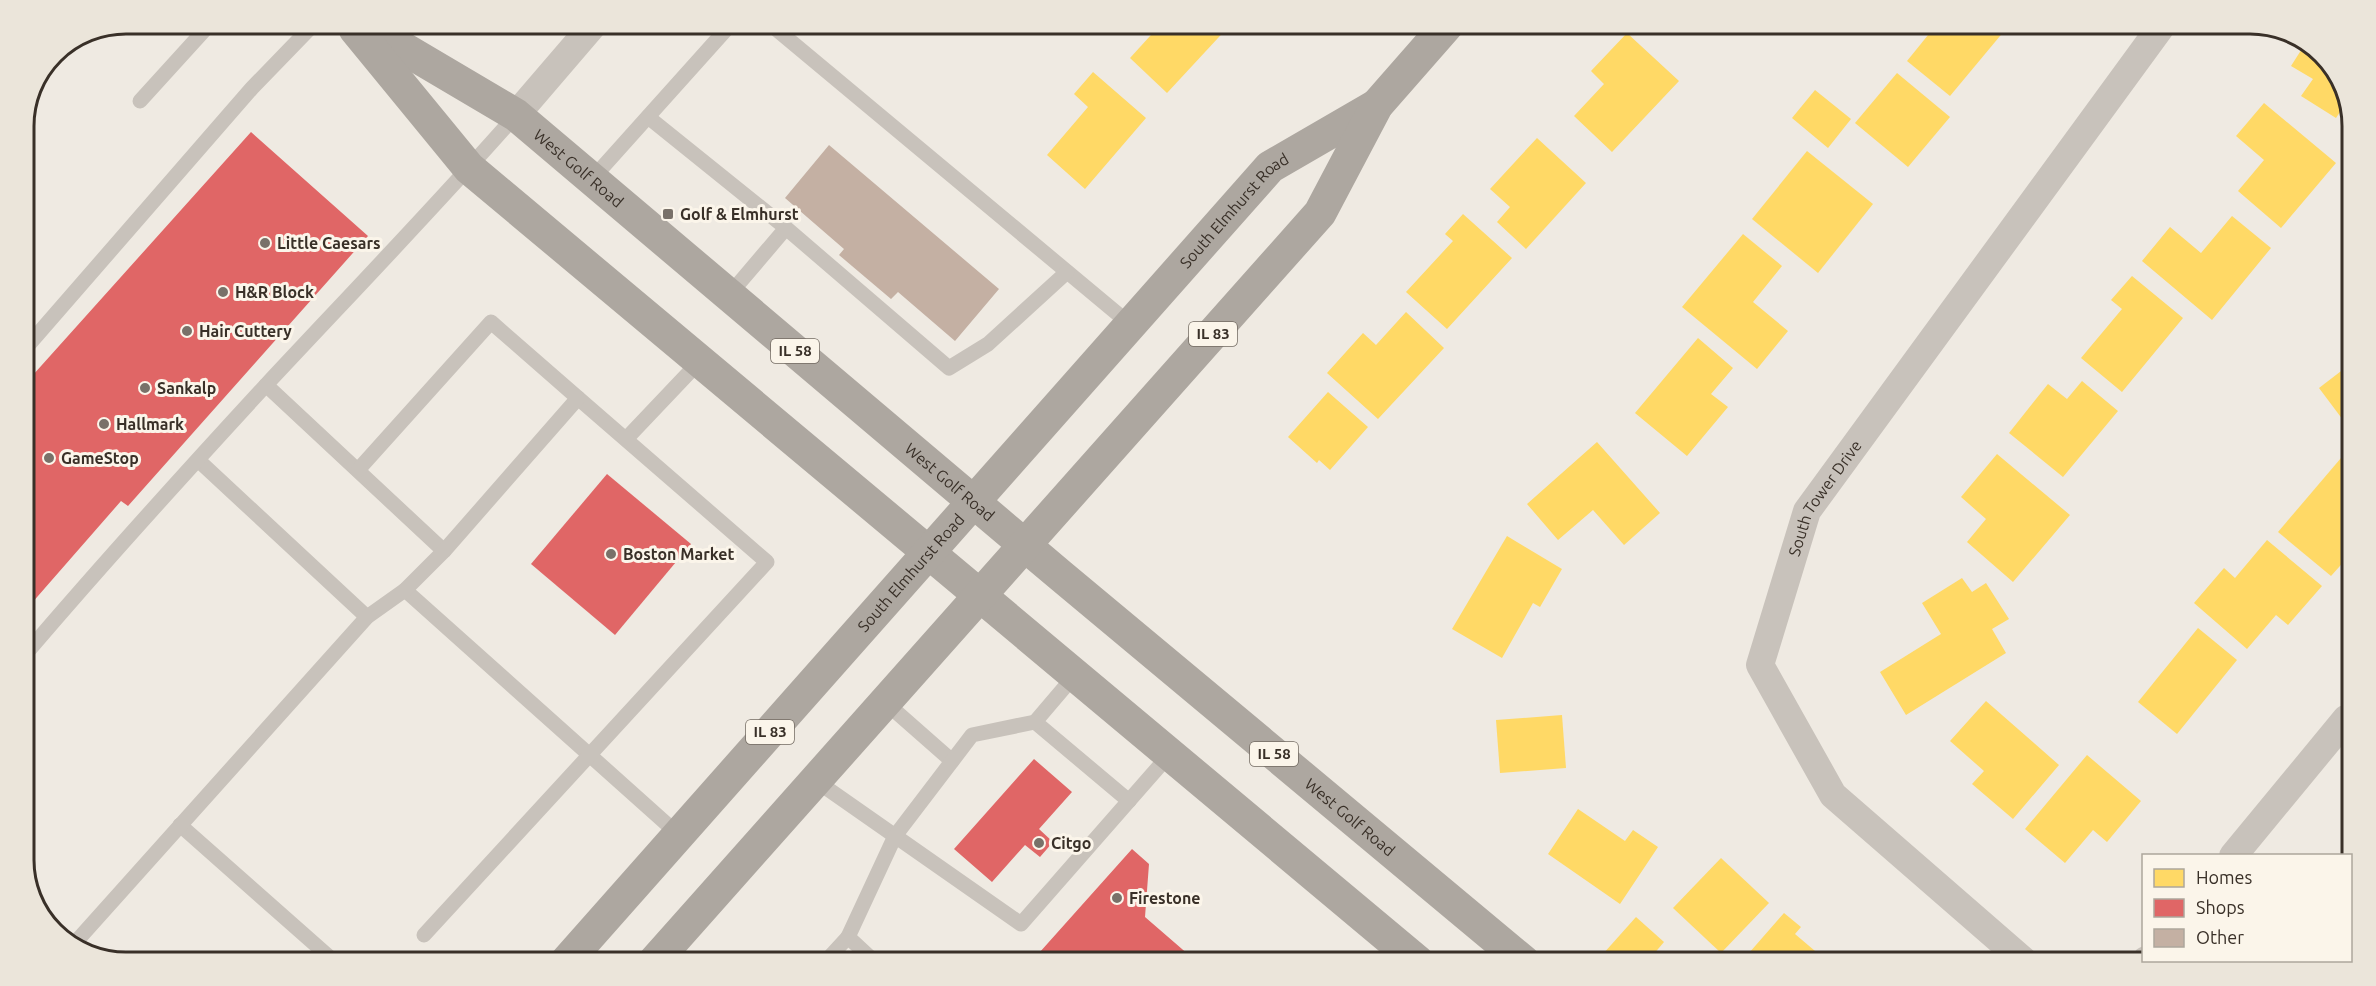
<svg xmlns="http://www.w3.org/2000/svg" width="2376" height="986" viewBox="0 0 2376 986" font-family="Ubuntu,sans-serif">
  <rect width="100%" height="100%" fill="#efeae2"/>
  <!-- homes -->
  <g fill="#ffd966">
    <path d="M1161,24h70l-64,69 -37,-35z"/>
    <path d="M1937,24h73l-60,72 -43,-35z"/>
    <path d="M1627,33l52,48 -67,71 -38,-36 30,-32 -13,-13z"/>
    <path d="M2305,44l26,20 15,39 -10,15 -35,-22 12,-17 -22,-13z"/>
    <path d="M1093,72l53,46 -61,71 -38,-34 41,-48 -14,-13z"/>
    <path d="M1897,73l53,44 -42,50 -53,-44z"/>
    <path d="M1815,90l36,29 -23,29 -36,-30z"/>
    <path d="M2264,103l72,60 -55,65 -43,-37 26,-31 -28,-24z"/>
    <path d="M1537,138l49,45 -60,66 -29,-27 13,-15 -20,-18z"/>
    <path d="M1807,151l66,53 -55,69 -66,-54z"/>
    <path d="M1463,214l49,44 -65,71 -41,-37 47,-51 -8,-7z"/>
    <path d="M2232,216l39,32 -59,72 -70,-59 28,-34 31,26z"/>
    <path d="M1743,234l39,32 -29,36 35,29 -31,38 -75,-62z"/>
    <path d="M2132,276l51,42 -61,74 -41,-34 41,-49 -11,-9z"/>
    <path d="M1406,312l38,36 -66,71 -51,-46 36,-40 13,12z"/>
    <path d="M1698,338l35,30 -22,26 17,13 -41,49 -52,-43z"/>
    <path d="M2349,365v63l-30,-40z"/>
    <path d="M2082,381l36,30 -55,66 -54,-44 39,-49 19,15z"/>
    <path d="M1328,392l40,35 -38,43 -11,-10 -2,3 -29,-26z"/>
    <path d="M1597,442l63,71 -36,32 -31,-35 -35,30 -31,-36z"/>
    <path d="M1997,454l73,61 -57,67 -46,-40 19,-23 -25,-22z"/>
    <path d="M2341,458l7,7v92l-17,19 -53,-44z"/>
    <path d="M1507,536l55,33 -22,38 -7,-4 -31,55 -50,-29z"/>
    <path d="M2267,540l55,46 -34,39 -12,-10 -29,34 -53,-46 30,-35 11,10z"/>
    <path d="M1962,578l10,14 14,-9 23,36 -17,10 14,24 -100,62 -26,-43 61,-38 -19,-31z"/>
    <path d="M2198,628l39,32 -60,74 -39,-32z"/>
    <path d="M1986,701l73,64 -46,54 -41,-35 12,-13 -34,-30z"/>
    <path d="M1562,715l4,53 -66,5 -4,-53z"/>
    <path d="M2087,755l54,46 -34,41 -14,-12 -28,33 -40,-34z"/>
    <path d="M1578,809l47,32 8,-11 25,17 -38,57 -72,-50z"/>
    <path d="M1721,858l48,45 -48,50 -48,-45z"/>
    <path d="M1784,913l17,14 -6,7 33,28 -86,-1z"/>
    <path d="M1636,917l28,25 -17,20h-34l-10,-8z"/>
  </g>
  <!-- shops -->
  <g fill="#e06666">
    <path d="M251,132l117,104 -240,270 -7,-5 -97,111v-227z"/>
    <path d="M607,474l84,70 -76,91 -84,-71z"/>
    <path d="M1034,759l38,33 -33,37 14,13 -13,15 -15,-12 -33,37 -38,-33z"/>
    <path d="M1132,849l17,15 -4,53 52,45h-166z"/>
  </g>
  <!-- building -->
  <path fill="#c4b0a3" d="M829,145l170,144 -44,52 -57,-49 -7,7 -52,-44 5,-6 -59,-51z"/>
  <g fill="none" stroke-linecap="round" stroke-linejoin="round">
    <!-- service -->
    <g stroke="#c8c2bb" stroke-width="15">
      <path d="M770,24l361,301"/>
      <path d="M140,101l70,-77"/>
      <path d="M648,117l138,111 -57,67"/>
      <path d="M592,179l139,-155"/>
      <path d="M786,228l163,140 39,-24 79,-72"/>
      <path d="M24,350l228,-262 62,-64"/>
      <path d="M266,385l178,166"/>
      <path d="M626,439l74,-78"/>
      <path d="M198,460l169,157"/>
      <path d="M405,590l274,245"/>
      <path d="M24,656c79,-93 160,-182 242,-271 84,-90 169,-178 250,-270"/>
      <path d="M1075,675l-40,47 94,79"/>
      <path d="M885,702l67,59"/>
      <path d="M815,780l206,144 149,-170"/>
      <path d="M180,825l155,137"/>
      <path d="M424,935l343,-373 -189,-164"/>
      <path d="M848,937l47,-101 77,-101 63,-13"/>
      <path d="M74,944l293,-327 38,-27 39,-39 134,-153 -87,-76 -133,148"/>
      <path d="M825,962l23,-25 27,25"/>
    </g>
    <!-- minor -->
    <g stroke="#c8c2bb" stroke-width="28">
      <path d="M516,115l78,-91"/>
      <path d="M2233,856l113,-137"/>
      <path id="s1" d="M2025,962l-192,-167 -73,-130 47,-154 356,-487"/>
      <path d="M2145,962l1,-2"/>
    </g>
    <!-- primary -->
    <g stroke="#ada7a0" stroke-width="33">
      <path id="s2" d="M362,24l154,91 544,460 464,387"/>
      <path d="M355,29l114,139 949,794"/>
      <path id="s3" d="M566,962l704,-795 107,-62"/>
      <path d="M654,962l666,-749 57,-108 71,-81"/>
    </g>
  </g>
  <!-- markers -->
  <g fill="#797169" stroke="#fbf5ea" stroke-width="2">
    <rect x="662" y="208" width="12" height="12" rx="3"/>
    <circle cx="265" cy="243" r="6"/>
    <circle cx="223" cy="292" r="6"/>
    <circle cx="187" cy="331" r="6"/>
    <circle cx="145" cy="388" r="6"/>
    <circle cx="104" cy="424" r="6"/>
    <circle cx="49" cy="458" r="6"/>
    <circle cx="611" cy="554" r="6"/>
    <circle cx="1039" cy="843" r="6"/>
    <circle cx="1117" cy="898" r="6"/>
  </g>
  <g text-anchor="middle" stroke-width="6" stroke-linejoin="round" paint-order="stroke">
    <!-- shield labels -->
    <g fill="#fbf5ea" stroke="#736b62" stroke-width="1.5">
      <rect x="1189" y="322" width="48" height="24" rx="4.5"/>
      <rect x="771" y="339" width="48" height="24" rx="4.5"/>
      <rect x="746" y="720" width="48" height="24" rx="4.5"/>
      <rect x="1250" y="742" width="48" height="24" rx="4.5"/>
    </g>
    <g font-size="15" font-weight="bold" fill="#393028">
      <text x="1213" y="339">IL 83</text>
      <text x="795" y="356">IL 58</text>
      <text x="770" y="737">IL 83</text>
      <text x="1274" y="759">IL 58</text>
    </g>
    <!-- street labels -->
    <g font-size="16" fill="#393028" stroke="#fbf5ea">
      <text dy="6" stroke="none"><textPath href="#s2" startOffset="261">West Golf Road</textPath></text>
      <text dy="6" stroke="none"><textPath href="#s3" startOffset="1006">South Elmhurst Road</textPath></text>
      <text dy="6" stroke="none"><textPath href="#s2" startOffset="747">West Golf Road</textPath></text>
      <text dy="6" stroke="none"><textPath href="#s1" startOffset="584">South Tower Drive</textPath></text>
      <text dy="6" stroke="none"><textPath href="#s3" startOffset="520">South Elmhurst Road</textPath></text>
      <text dy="6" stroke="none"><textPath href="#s2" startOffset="1269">West Golf Road</textPath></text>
    </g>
    <!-- poi labels -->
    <g font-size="16" font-weight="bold" fill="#393028" stroke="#fbf5ea" text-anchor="start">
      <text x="680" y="220">Golf &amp; Elmhurst</text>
      <text x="277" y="249">Little Caesars</text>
      <text x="235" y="298">H&amp;R Block</text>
      <text x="199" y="337">Hair Cuttery</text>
      <text x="157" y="394">Sankalp</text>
      <text x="116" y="430">Hallmark</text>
      <text x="61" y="464">GameStop</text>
      <text x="623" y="560">Boston Market</text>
      <text x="1051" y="849">Citgo</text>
      <text x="1129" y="904">Firestone</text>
    </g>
  </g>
  <!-- crop -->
  <path d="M0 0H2376V986H0ZM126 34H2250A92 92 0 0 1 2342 126V860A92 92 0 0 1 2250 952H126A92 92 0 0 1 34 860V126A92 92 0 0 1 126 34Z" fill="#ebe5da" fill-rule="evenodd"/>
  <path fill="none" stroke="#393028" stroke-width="3" d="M126 34H2250A92 92 0 0 1 2342 126V860A92 92 0 0 1 2250 952H126A92 92 0 0 1 34 860V126A92 92 0 0 1 126 34Z"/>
  <!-- legend -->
  <rect x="2142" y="854" width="210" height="108" fill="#fbf5ea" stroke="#ada69c" stroke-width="1.5"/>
  <rect x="2154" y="869" width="30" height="18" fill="#ffd966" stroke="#ada69c" stroke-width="1.5"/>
  <text x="2196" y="884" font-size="18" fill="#393028">Homes</text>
  <rect x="2154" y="899" width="30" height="18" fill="#e06666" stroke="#ada69c" stroke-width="1.5"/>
  <text x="2196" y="914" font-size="18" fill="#393028">Shops</text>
  <rect x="2154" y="929" width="30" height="18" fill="#c4b0a3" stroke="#ada69c" stroke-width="1.5"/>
  <text x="2196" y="944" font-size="18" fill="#393028">Other</text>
</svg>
